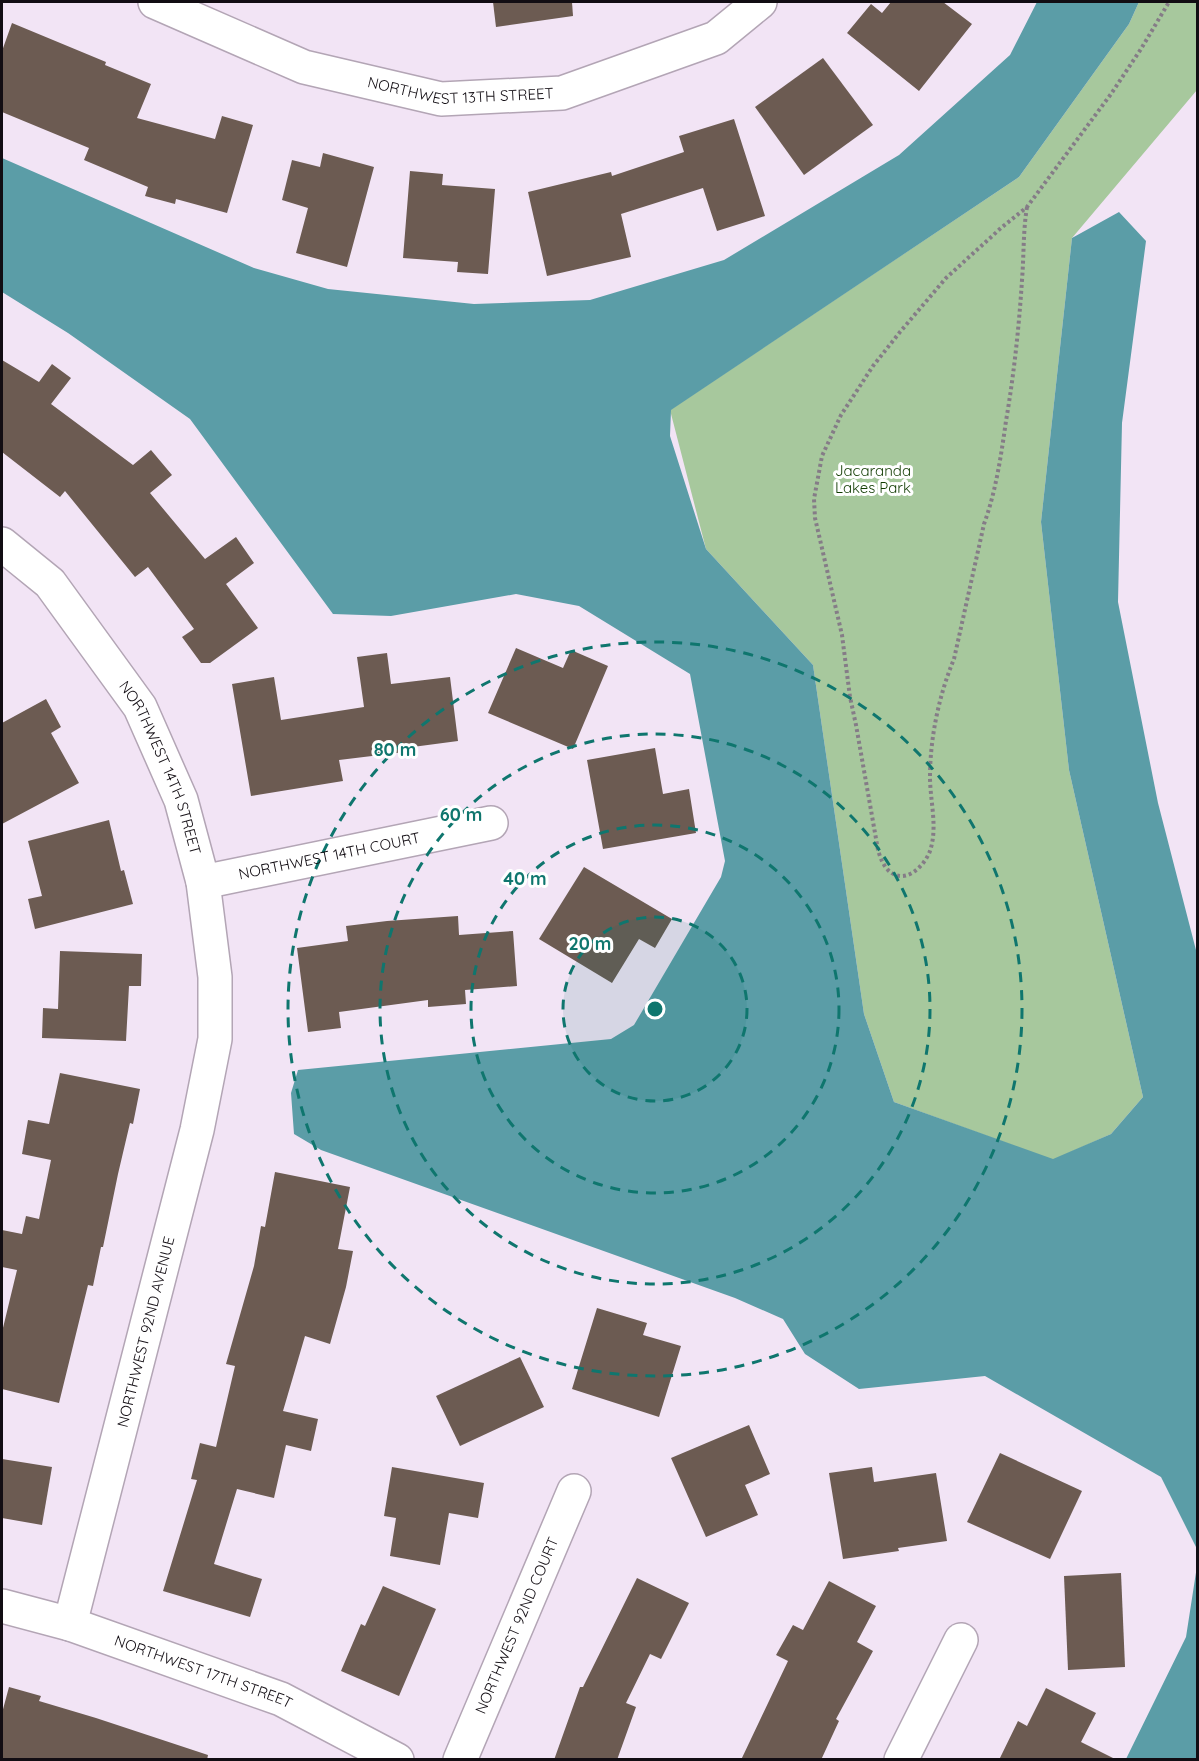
<svg xmlns="http://www.w3.org/2000/svg" width="1199" height="1761" viewBox="0 0 1199 1761" font-family="Quicksand,sans-serif">
  <rect width="100%" height="100%" fill="#f2e4f5"/>
  <!-- green -->
  <path fill="#a7c89d" d="M1139,2h58v88l-125,148 -31,284 28,248 74,327 -32,37 -58,26 -159,-58 -30,-88 -51,-349 -107,-116 -36,-139 349,-233 110,-153z"/>
  <!-- water -->
  <g fill="#5b9da7">
    <path d="M1037,2h102l-10,22 -110,153 -348,233 -1,26 36,113 107,116 51,349 30,88 159,57 58,-25 32,-37 -74,-327 -28,-248 31,-284 47,-26 27,29 -24,182 -4,179 40,201 39,151v595l-36,-72 -176,-101 -126,13 -54,-35 -22,-35 -48,-21 -414,-148 -27,-16 -3,-41 7,-23 313,-31 23,-14 87,-148 4,-16 -35,-187 -111,-68 -63,-12 -125,22 -58,-2 -143,-195 -122,-86 -66,-41v-134l252,110 74,21 146,15 116,-4 134,-40 175,-105 111,-100z"/>
    <path d="M1197,1566v193h-71l60,-122z"/>
  </g>
  <!-- building -->
  <g fill="#6c5b52">
    <path d="M493,2h79l1,14 -77,11z"/>
    <path d="M891,2h52l29,22 -53,67 -72,-58 24,-29 11,9z"/>
    <path d="M12,23l94,39 -1,3 46,19 -14,34 78,21 7,-23 31,9 -26,88 -51,-14 -1,5 -30,-8 3,-9 -64,-27 5,-12 -87,-36v-61z"/>
    <path d="M823,58l50,67 -69,50 -49,-68z"/>
    <path d="M734,119l31,97 -48,15 -14,-43 -82,26 10,43 -84,19 -19,-84 83,-20 1,4 72,-24 -5,-16z"/>
    <path d="M323,153l51,14 -27,100 -51,-14 12,-45 -26,-8 10,-40 28,7z"/>
    <path d="M410,171l33,3 -1,11 53,4 -7,85 -31,-2 1,-10 -55,-4z"/>
    <path d="M2,360l37,22 13,-18 19,14 -20,26 82,61 18,-15 21,25 -22,18 55,66 31,-22 18,26 -28,21 32,44 -48,35h-9l-19,-26 12,-8 -46,-62 -13,10 -70,-86 -5,6 -58,-45z"/>
    <path d="M516,648l47,20 8,-18 37,16 -35,83 -85,-36z"/>
    <path d="M387,653l4,31 59,-7 8,64 -53,7v4l-66,8 4,21 -92,15 -19,-112 42,-7 7,43 83,-13 -7,-50z"/>
    <path d="M46,699l15,28 -10,6 28,50 -77,41v-101z"/>
    <path d="M655,748l8,46 26,-5 7,44 -93,16 -16,-89z"/>
    <path d="M109,820l12,51 3,-1 9,34 -98,25 -7,-30 14,-3 -14,-55z"/>
    <path d="M584,867l88,52 -17,29 -16,-9 -27,44 -73,-44z"/>
    <path d="M458,916l1,19 54,-4 4,55 -52,4 1,14 -38,3v-7l-89,12 2,16 -33,4 -11,-84 51,-7 -2,-15 41,-5z"/>
    <path d="M60,951l82,3 -1,32h-12l-3,55 -84,-3 1,-30 15,1z"/>
    <path d="M60,1073l80,16 -7,35 -3,-1 -12,51 -15,73h-2l-8,39 -5,-1 -29,118 -57,-14v-57l15,-62 -15,-3v-37l20,4 4,-18 13,3 12,-59 -29,-6 6,-34 21,4z"/>
    <path d="M275,1172l75,15 -12,62 15,2 -7,36 -16,57 -25,-8 -22,75 35,8 -7,32 -25,-6 -12,53 -37,-9 -23,75 48,15 -12,38 -87,-26 34,-111 -6,-1 9,-36 16,4 19,-81 -9,-2 28,-98 7,-40 4,1z"/>
    <path d="M597,1308l50,15 -4,12 38,11 -22,71 -87,-28z"/>
    <path d="M520,1357l24,50 -84,39 -24,-50z"/>
    <path d="M749,1425l21,49 -25,11 13,30 -52,22 -35,-79z"/>
    <path d="M1000,1453l82,38 -32,68 -83,-37z"/>
    <path d="M2,1459l50,8 -10,58 -40,-7z"/>
    <path d="M392,1467l92,16 -6,35 -29,-5 -9,52 -50,-9 6,-38 -12,-2z"/>
    <path d="M872,1467l2,15 62,-9 11,68 -49,7 1,3 -56,8 -14,-86z"/>
    <path d="M1121,1573l4,94 -57,3 -4,-94z"/>
    <path d="M637,1578l52,25 -28,56 -11,-5 -24,49 10,4 -19,53h-63l26,-73h3z"/>
    <path d="M829,1581l47,25 -19,36 16,9 -37,68 3,2 -18,39h-80l47,-99 -12,-6 17,-30 10,5z"/>
    <path d="M383,1586l53,23 -37,87 -58,-25 20,-47 4,2z"/>
    <path d="M9,1687l32,9 -2,5 57,17 112,37 -1,5h-205v-47z"/>
    <path d="M1046,1688l50,25 -15,29 36,18h-118l19,-39 9,5z"/>
  </g>
  <g fill="none" stroke-linecap="round" stroke-linejoin="round">
    <defs>
      <g id="minor">
        <path id="s1" d="M155,2l149,65 137,32 121,-6 154,-55 44,-36"/>
        <path id="s2" d="M2,544l48,39 90,124 41,93 22,82 12,95v62l-18,91 -127,494"/>
        <path id="s3" d="M203,882l288,-59"/>
        <path id="s4" d="M2,1606l68,18 211,75 116,61"/>
        <path id="s5" d="M460,1760l114,-269"/>
        <path d="M901,1760l60,-120"/>
      </g>
    </defs>
    <!-- minor casing -->
    <use href="#minor" stroke="#b3a5b5" stroke-width="36"/>
    <!-- path -->
    <path stroke="#857c87" stroke-width="4" stroke-dasharray="3 3" stroke-linecap="butt" d="M1027,207c-4,24 -3,48 -5,73 -3,47 -8,94 -16,141 -5,35 -10,70 -22,103l-30,135c-15,36 -24,79 -24,118 0,24 8,50 0,74 -6,16 -26,35 -42,19 -5,-5 -8,-13 -10,-20l-22,-125 -6,-28 -8,-62 -27,-117 -1,-19 8,-43 19,-41 32,-49 27,-34 46,-54 55,-50 26,-21 84,-113 30,-45 28,-47"/>
    <!-- minor -->
    <use href="#minor" stroke="#fff" stroke-width="33"/>
  </g>
  <!-- distance rings -->
  <circle cx="655" cy="1009" r="92" fill="#0f766e" fill-opacity=".12"/>
  <g fill="none" stroke="#0f766e" stroke-width="3" stroke-dasharray="10 8">
    <circle cx="655" cy="1009" r="92"/>
    <circle cx="655" cy="1009" r="184"/>
    <circle cx="655" cy="1009" r="275"/>
    <circle cx="655" cy="1009" r="367"/>
  </g>
  <g text-anchor="middle" stroke-width="6" stroke-linejoin="round" paint-order="stroke">
    <!-- street labels -->
    <g font-size="15" fill="#120d13" stroke="#fff">
      <text dy="5" stroke="none"><textPath href="#s1" startOffset="322">NORTHWEST 13TH STREET</textPath></text>
      <text dy="5" stroke="none"><textPath href="#s2" startOffset="279">NORTHWEST 14TH STREET</textPath></text>
      <text dy="5" stroke="none"><textPath href="#s3" startOffset="129">NORTHWEST 14TH COURT</textPath></text>
      <text transform="translate(146 1332) rotate(-76)" y="5">NORTHWEST 92ND AVENUE</text>
      <text dy="5" stroke="none"><textPath href="#s5" startOffset="146">NORTHWEST 92ND COURT</textPath></text>
      <text dy="5" stroke="none"><textPath href="#s4" startOffset="212">NORTHWEST 17TH STREET</textPath></text>
    </g>
    <!-- park labels -->
    <g font-size="15" fill="#103b00" stroke="#fff">
      <text x="873" y="476">Jacaranda<tspan x="873" dy="17">Lakes Park</tspan></text>
    </g>
  </g>
  <circle cx="655" cy="1009" r="9" fill="#0f766e" stroke="#fff" stroke-width="3"/>
  <g font-size="18" text-anchor="middle" font-weight="bold" fill="#0f766e" stroke="#fff" stroke-width="6" stroke-linejoin="round" paint-order="stroke">
    <text x="395" y="756">80 m</text>
    <text x="461" y="821">60 m</text>
    <text x="525" y="885">40 m</text>
    <text x="590" y="950">20 m</text>
  </g>
  <!-- border -->
  <rect width="1199" height="1761" fill="none" stroke="#120d13" stroke-width="6"/>
</svg>
